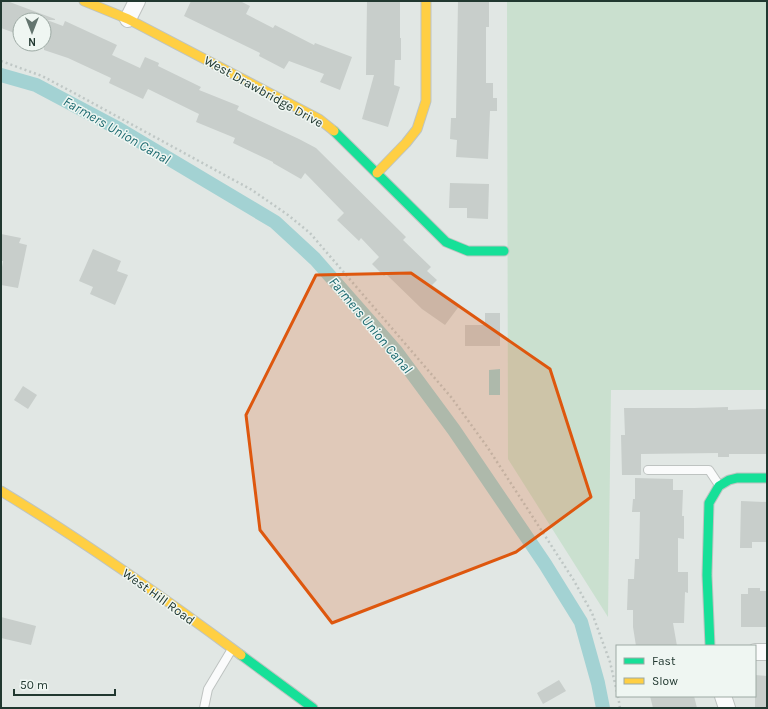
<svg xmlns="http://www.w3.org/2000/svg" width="768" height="709" viewBox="0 0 768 709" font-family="Karla,sans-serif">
  <rect width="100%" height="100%" fill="#e1e7e4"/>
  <!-- green -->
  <path fill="#cae0cf" d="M507,1h260v389h-156l-3,227 -100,-158z"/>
  <!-- water -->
  <path fill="#a3d2d3" d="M500,369v26h-11v-25z"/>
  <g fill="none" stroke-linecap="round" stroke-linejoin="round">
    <!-- canal -->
    <path stroke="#a3d2d3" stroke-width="14" d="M1,75l35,10 83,44 156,93 40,37 80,91 59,80 91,134 36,58 17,61 5,25"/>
  </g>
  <!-- building -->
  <g fill="#c8cecb">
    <path d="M1,1h6l48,18v1h-8l16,6 2,-5 52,24 -5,10 28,13 5,-11 14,6 -1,3 43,21 -2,3 40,16 -2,4 62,29 17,9 90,89 -3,3 28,27 -4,4 10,9 -5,5 28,20 -15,20 -23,-16 -36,-35 -2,2 -12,-12 7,-7 -18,-19 -2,3 -22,-21 7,-7 -39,-40 -4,6 -28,-16v-1l-40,-19 2,-5 -39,-16 3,-8 -51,-25 -5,10 -34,-16 2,-5 -43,-20 -24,-8v-30h-24v15l-19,-7z"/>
    <path d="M191,1h49l10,5 -4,8 27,14 2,-3 39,20 1,-2 37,14 -12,33 -20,-8 4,-8 -35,-13 -5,8 -25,-13 1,-3 -76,-37z"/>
    <path d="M367,1h33v37h1v22h-6l-1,25 6,2 -12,40 -26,-8 12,-44h-8z"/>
    <path d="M458,1h31v26h-3v56h7v15h4v13h-7l-2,48 -32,-2 1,-17 -7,-1 1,-21h5z"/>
    <path d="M450,183l39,1 -1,35 -21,-1v-10h-18z"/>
    <path d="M1,234l20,4 -2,5 8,2 -9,43 -17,-3v-12l2,-12h-2z"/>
    <path d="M93,249l28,12 -4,10 11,4 -13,30 -25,-11 3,-7 -14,-6z"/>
    <path d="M485,313h15v33h-35v-21h20z"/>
    <path d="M23,386l14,9 -9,14 -14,-9z"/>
    <path d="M728,407v3l39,-1 -1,45h-37v3h-11v-4l-77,1v21h-19l-1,-40h4l-1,-27h70z"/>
    <path d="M635,478l38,1v11h10l-1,26h2v23l-6,-1v34h10v21l-3,-1 -1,31h-11l4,23h-41l-3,-19v-17h-6l1,-31h6l1,-20h4l1,-47h-8l1,-13h2z"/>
    <path d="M741,501l26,1v40h-15v6h-12z"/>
    <path d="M748,588h12v3h7v36h-26v-33h7z"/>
    <path d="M1,617l35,9 -5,19 -30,-7z"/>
    <path d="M755,675l12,1v32h-12z"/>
    <path d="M559,680l7,11 -23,13 -6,-11z"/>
    <path d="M650,696h44l3,12h-44z"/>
  </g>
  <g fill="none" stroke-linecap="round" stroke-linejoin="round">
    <defs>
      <g id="lane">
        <path d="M648,470h61l10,15"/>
        <path d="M204,708l4,-19 24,-40"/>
      </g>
      <g id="street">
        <path d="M128,19l9,-18"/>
        <path d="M755,652h12"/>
        <path d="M723,696l4,12"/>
      </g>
      <g id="fast">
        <path d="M334,131l112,111 22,9h36"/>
        <path d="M710,646l-3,-71 2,-72 10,-17 10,-6 8,-2h30"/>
        <path d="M241,655l72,53"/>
      </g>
      <g id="slow">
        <path d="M84,1l44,18 191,100 15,12"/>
        <path d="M377,173l29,-30 11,-14 9,-28v-100"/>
        <path d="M1,491c83,50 162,106 240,164"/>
      </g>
    </defs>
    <!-- lane casing -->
    <use href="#lane" stroke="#bec3c1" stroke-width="10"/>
    <!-- street casing -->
    <use href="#street" stroke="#bec3c1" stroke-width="18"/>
    <!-- fast casing -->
    <use href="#fast" stroke="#bec4c1" stroke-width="11"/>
    <!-- slow casing -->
    <use href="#slow" stroke="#bec4c1" stroke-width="11"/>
    <!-- path -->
    <g stroke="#bfc7c5" stroke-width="2.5" stroke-dasharray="2 3" stroke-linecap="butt">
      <path d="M1,61l41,15 34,18 176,96 36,25 22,18 141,164 37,51 85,131 19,34 18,49 7,30"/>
      <path d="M618,696l2,12"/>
    </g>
    <!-- lane -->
    <use href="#lane" stroke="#fafbfb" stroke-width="8"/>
    <!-- street -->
    <use href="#street" stroke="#fafbfb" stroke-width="16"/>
    <!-- fast -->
    <use href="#fast" stroke="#16e098" stroke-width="9"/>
    <!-- slow -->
    <use href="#slow" stroke="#ffcf43" stroke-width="9"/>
  </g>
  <!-- marked area -->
  <path fill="#de570e" fill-opacity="0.2" stroke="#de570e" stroke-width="3" stroke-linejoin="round" d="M411,273l139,96 41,128 -75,55 -184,71 -72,-93 -14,-115 70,-140z"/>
  <g text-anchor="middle" stroke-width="3" stroke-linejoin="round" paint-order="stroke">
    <!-- street labels -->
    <g font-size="13" fill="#213830" stroke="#eff6f2">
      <text transform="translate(264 91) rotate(29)" y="5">West Drawbridge Drive</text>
      <text transform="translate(159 596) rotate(36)" y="5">West Hill Road</text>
    </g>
    <!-- water labels -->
    <g font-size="14" font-style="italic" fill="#1e6b71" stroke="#eff6f2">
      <text transform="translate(117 130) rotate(30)" y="5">Farmers Union Canal</text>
      <text transform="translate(371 325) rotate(50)" y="5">Farmers Union Canal</text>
    </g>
  </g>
  <!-- border -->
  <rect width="768" height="709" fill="none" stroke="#213830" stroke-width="4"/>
  <!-- legend -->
  <rect x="616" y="645" width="140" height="52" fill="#eff6f2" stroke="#9daaa4"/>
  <rect x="624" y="658" width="20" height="6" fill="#16e098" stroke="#9daaa4"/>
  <text x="652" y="665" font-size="12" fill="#213830">Fast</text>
  <rect x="624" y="678" width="20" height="6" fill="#ffcf43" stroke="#9daaa4"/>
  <text x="652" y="685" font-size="12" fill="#213830">Slow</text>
  <!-- north arrow -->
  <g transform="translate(32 32) rotate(180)"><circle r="19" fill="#eff6f2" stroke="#9daaa4"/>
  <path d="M0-3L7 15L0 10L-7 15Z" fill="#64756f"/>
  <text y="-6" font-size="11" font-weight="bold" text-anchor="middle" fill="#213830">N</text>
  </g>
  <!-- scale -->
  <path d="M14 689v6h101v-6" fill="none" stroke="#213830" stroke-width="2"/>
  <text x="20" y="689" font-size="12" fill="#213830" stroke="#eff6f2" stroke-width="3" paint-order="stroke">50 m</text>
</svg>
